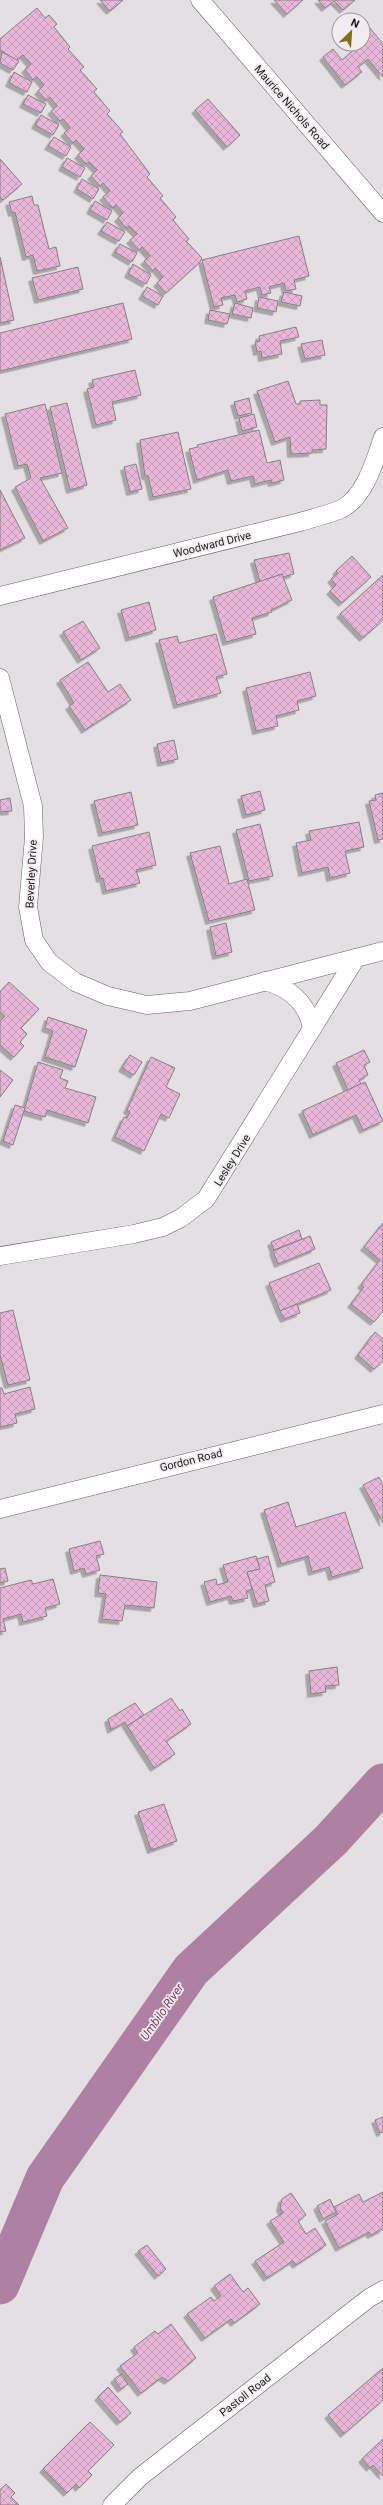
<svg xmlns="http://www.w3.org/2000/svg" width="383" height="2505" viewBox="0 0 383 2505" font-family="Roboto,sans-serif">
  <defs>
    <pattern id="building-cross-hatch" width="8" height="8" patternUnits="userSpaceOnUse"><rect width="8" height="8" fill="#e9b7da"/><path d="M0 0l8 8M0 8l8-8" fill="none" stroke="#c79dba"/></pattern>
    <filter id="shadow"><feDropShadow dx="-3.5" dy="3.5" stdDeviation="0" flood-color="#0004"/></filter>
  </defs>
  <rect width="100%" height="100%" fill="#e4dfe3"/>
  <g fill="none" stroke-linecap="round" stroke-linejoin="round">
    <!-- river -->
    <path stroke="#ae80a1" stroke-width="39" d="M0,2285l45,-107 146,-208 140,-130 52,-57"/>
  </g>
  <!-- building -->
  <g fill="url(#building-cross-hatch)" stroke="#858184" filter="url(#shadow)">
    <path d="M100,0h23l-13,11z"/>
    <path d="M274,0h29l-16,14z"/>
    <path d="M318,0h37l-12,10 -9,-9 -9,7z"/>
    <path d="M37,8l8,10 4,-3 8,9 -3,3 16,20 -2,2 16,18 -4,3 17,19 -3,3 16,19 -3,3 16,18 -3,2 30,40 -3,3 16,19 -3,2 16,19 -3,3 16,19 -3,2 16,17 -2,4 -34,31 -9,-10 6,-6 -8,-9 -2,3 -9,-10 6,-5 -8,-9 -3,3 -9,-10 7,-6 -8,-8 -3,2 -8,-10 5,-5 -7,-8 -3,3 -10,-11 7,-6 -7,-8 -3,3 -9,-10 6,-6 -8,-8 -3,2 -8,-9 6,-6 -8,-9 -3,3 -9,-10 6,-5 -7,-9 -3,2 -9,-10 6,-5 -7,-9 -4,3 -8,-9 6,-6 -7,-8 -4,3 -8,-11 6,-5 -8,-9 -7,5 -16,-10v-11z"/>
    <path d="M369,27l14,17v33l-15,-18 -10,8 4,5 -17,13 -22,-28 10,-8 9,11 15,-13 -2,-3h8v-12z"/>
    <path d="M2,52l17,9 -6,9 -13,-7z"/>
    <path d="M14,72l18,10 -5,10 -18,-9z"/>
    <path d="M28,95l18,9 -5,9 -18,-9z"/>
    <path d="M208,99l32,36 -13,12 -32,-37z"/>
    <path d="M41,115l18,10 -6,10 -18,-10z"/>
    <path d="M54,137l17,10 -5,9 -18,-10z"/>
    <path d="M67,158l18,10 -5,9 -18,-10z"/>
    <path d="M0,159l22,25 -19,16 -3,-3z"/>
    <path d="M82,179l17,10 -6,10 -16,-10z"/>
    <path d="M32,196l2,9h4l11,44 7,-2 4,19 -23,5 -4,-16 -7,2 -11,-45 -3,1 -3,-11z"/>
    <path d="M95,201l17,10 -5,9 -17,-10z"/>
    <path d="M107,222l18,10 -6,9 -18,-10z"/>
    <path d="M299,236l10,40 -15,4 2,9 -10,2 -2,-8 -15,4 2,6 -9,2 -2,-8 -15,4 2,8 -10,3 -2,-7 -14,3 2,7 -9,2 -12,-47z"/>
    <path d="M120,244l17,9 -5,9 -17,-10z"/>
    <path d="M0,257l14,63 -14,3z"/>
    <path d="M133,264l18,11 -5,9 -18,-10z"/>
    <path d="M78,267l5,22 -45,11 -6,-22z"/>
    <path d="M147,287l16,9 -5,9 -16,-9z"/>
    <path d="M284,292l18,4 -2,10 -19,-4z"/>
    <path d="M259,297l19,4 -2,11 -19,-4z"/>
    <path d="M123,303l9,36 -132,32v-38z"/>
    <path d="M235,303l18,5 -2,10 -19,-4z"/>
    <path d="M210,310l20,4 -3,10 -19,-4z"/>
    <path d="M296,327l3,10 -19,4 2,13 -20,4 -1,-7 -4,1 -2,-10 5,-1 -1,-5z"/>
    <path d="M322,340l3,15 -20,4 -4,-15z"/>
    <path d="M135,370l6,25 -29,7 4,18 -20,5 -9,-36 7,-2 -2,-7z"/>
    <path d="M288,381l8,23h4v-3l20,-1v5h7l-1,44 -14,1v3l-21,1 -1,-17 -15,5 -18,-51z"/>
    <path d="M249,398l3,15 -14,3 -4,-14z"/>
    <path d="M67,403l20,82 -17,5 -20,-83z"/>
    <path d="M45,404l17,69 -22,5 28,50 -25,13 -28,-54 16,-9 -4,-14 -9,2 -13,-52z"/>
    <path d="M254,414l3,13 -15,4 -3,-13z"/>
    <path d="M259,430l8,33 13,-3 4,20 -12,3 -1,-3 -16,4 -2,-8 -22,5 -3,-11 -31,10 -8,-31 9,-2 -1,-2z"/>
    <path d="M178,432l13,57 -38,8 -5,-21h-3l-5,-36z"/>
    <path d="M136,464l6,25 -12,3 -6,-25z"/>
    <path d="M0,490l25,48 -25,12z"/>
    <path d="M289,553l5,21 -11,3 -1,-3 -22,8 -6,-22z"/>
    <path d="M352,556l19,21 -29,26 -12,-12 6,-6 -5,-6 7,-6 -2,-2z"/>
    <path d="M282,574l10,26 -21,10 1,2 -20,6 4,16 -30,8 -13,-45z"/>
    <path d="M383,575v45l-20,18 -23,-24z"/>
    <path d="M149,602l7,28 -27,8 -8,-28z"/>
    <path d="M83,621l17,27 -19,12 -18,-28z"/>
    <path d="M216,634l11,40 -11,3 5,16 -44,12 -18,-65 18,-4 2,7z"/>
    <path d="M88,662l20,30 12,-8 11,16 -46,30 -16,-24 5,-3 -14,-23z"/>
    <path d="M310,672l6,24 -19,5 2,9 -23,6 2,10 -22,5 -10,-43z"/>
    <path d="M174,740l4,19 -17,4 -4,-19z"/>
    <path d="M260,791l5,19 -19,5 -5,-19z"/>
    <path d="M131,792l7,33 -36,8 -8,-32z"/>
    <path d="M383,793v46l-5,1 -9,-39 7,-1 -1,-5z"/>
    <path d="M10,798l2,13 -12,1v-12z"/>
    <path d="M359,822l5,25 -19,4 5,22 -20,5 -2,-11 -26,6 -6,-30 15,-3 -2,-9z"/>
    <path d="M260,824l13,52 -24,5 -13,-51z"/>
    <path d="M149,832l7,33 -20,5 4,13 -34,8 -3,-13 -3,1 -8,-33z"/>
    <path d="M220,846l9,38 18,-5 8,31 -46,11 -19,-68z"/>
    <path d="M226,923l6,29 -16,4 -6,-29z"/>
    <path d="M9,982l30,27 -18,19 6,6 -7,8 4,4 -10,11 -14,-12v-24l5,-5 -5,-4v-20z"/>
    <path d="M48,1017l39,13 -12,37 -30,-10 8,-26 -8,-3z"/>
    <path d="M364,1050l6,12 -6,3 4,10 -9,5 2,4 -13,6 -12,-27z"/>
    <path d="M130,1055l12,7 -8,13 -12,-7z"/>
    <path d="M151,1057l24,11 -9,19 14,7 -11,24 -8,-4 -17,37 -29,-14 9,-20 3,1 3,-6 -3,-2z"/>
    <path d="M38,1062l25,8 -3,8 8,3 -3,7 31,9 -8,26 -41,-13 -2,7 -21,-6z"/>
    <path d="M0,1070l13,10 -13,17z"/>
    <path d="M365,1082l18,39 -20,9 -7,-15 -43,20 -11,-24z"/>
    <path d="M15,1105l10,3 -12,37 -10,-4z"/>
    <path d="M383,1223v88l-9,11 -23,-18 13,-17 -3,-2 19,-25 -16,-13z"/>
    <path d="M299,1230l3,9 -28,11 -3,-8z"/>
    <path d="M310,1236l5,13 -37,15 -5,-13z"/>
    <path d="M319,1263l12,27 -51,21 -11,-28z"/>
    <path d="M297,1304l3,9 -16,6 -4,-8z"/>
    <path d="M13,1310l17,70 -22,5 -8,-30v-42z"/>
    <path d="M375,1332l8,7v22l-9,8 -16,-14z"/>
    <path d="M30,1387l5,22 -20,5 2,9 -17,4v-39h2l2,6z"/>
    <path d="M379,1477l4,8v38l-20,-38z"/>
    <path d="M288,1502l8,25 49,-15 18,56 -31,9 -3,-10 -17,5 -4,-16 -27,8 -17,-54z"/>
    <path d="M100,1541l4,13 -8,2 4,14 -14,4 -2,-6 -10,3 -5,-22z"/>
    <path d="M256,1556l4,13 -13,3 6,17 -7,2 2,7 -15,3 -2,-5 -21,6 -6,-20 12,-3 1,6 11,-3 -5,-17z"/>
    <path d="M268,1556l7,26 -10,3 4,16 -12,3 -10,-32 13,-3 -3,-10z"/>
    <path d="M5,1568l3,13 -8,2v-14z"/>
    <path d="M100,1575l57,7 -3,26 -29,-3 -3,16 -20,-2 4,-25 -8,-1z"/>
    <path d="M53,1579l7,25 -15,4 2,8 -24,6 -2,-8 -18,5 3,12 -6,1v-44l31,-8 2,4z"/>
    <path d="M337,1667l2,18 -14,1 1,6 -15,2 -2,-23z"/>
    <path d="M171,1698l9,13 2,-2 9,15 -25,17 9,13 -21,14 -27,-42z"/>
    <path d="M135,1703l9,12 -17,11 -2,-4 -14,8 -3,-11z"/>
    <path d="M164,1804l13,37 -26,9 -13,-38z"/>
    <path d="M383,2117v15l-3,1 -5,-13z"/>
    <path d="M383,2192v37l-12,6 -2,-3 -30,16 -14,-27 13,-7 -4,-7 25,-13 4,8z"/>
    <path d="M291,2193l15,22 -8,6 8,13 9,-6 11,17 -30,20 -3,-4 -26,17 -12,-17 29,-19 -14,-21 13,-8 -3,-5 2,-9z"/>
    <path d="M330,2199l6,13 -13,7 -6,-13z"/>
    <path d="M147,2245l19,24 -8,7 -20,-25z"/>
    <path d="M230,2274l13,18 5,-4 12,16 -26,19 -3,-4 -26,19 -18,-24 24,-17 3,4 7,-5 -7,-10z"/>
    <path d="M171,2324l25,34 -28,23 -6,-4 -21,16 -21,-27 18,-13 -4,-6 21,-16 3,3z"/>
    <path d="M383,2368v32l-39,34 -16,-19z"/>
    <path d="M121,2374l7,10 -7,5 -7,-10z"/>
    <path d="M108,2387l23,26 -11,9 -22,-25z"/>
    <path d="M90,2422l24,23 -26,26 4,4 -13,13 -3,-4 -9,9 -24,-24z"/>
    <path d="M383,2439v37l-10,-11 -3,3 -8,-9z"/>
    <path d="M6,2484l9,9 -4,4 8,8h-19v-15z"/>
  </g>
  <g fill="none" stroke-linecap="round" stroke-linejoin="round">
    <defs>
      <g id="street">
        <path d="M200,0l183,213"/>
        <path d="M0,596l300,-74c13,-4 26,-7 39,-12 25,-10 36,-49 44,-73"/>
        <path d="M0,678l33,128 1,31 -6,70 6,33 15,22 26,20 33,14 39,9 43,-4 193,-50"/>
        <path d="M265,981c24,7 43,22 47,48"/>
        <path d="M0,1256l134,-22 29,-7 18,-9 25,-19 150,-241"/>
        <path d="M0,1509l383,-95"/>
        <path d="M112,2505l28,-28 229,-179 14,-8"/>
      </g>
    </defs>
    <!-- street casing -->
    <use href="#street" stroke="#635f62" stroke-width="19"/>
    <!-- street -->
    <use href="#street" stroke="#fff" stroke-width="18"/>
  </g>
  <g text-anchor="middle" stroke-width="3.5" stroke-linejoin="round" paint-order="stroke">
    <!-- street labels -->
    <g font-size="11" fill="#1b1a1b" stroke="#f2ecf0">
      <text transform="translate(292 107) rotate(49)" y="4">Maurice Nichols Road</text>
      <text transform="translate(212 544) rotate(-14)" y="4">Woodward Drive</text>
      <text transform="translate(31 874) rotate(-87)" y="4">Beverley Drive</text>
      <text transform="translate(232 1160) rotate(-58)" y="4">Lesley Drive</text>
      <text transform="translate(191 1460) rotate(-14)" y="4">Gordon Road</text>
      <text transform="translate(245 2395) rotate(-38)" y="4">Pastoll Road</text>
    </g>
    <!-- water labels -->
    <g font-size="12" font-style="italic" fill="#763b68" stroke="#f2ecf0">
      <text transform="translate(162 2012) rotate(-55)" y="4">Umbilo River</text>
    </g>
  </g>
  <!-- north arrow -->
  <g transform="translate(351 32) rotate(25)"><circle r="19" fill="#f2ecf0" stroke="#9c989b"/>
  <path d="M0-3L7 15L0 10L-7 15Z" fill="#7c7314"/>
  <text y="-6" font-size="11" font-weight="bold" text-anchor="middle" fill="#1b1a1b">N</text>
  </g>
</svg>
